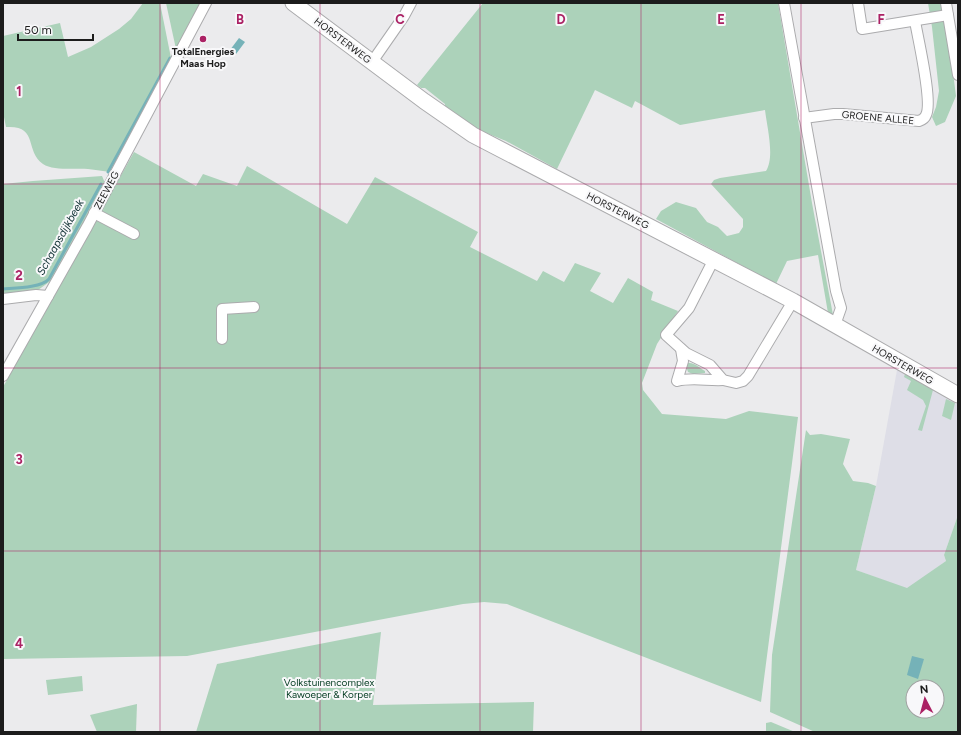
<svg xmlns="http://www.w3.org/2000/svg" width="961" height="735" viewBox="0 0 961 735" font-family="Figtree,sans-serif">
  <rect width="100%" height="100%" fill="#ebebed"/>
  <!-- built -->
  <path fill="#dedee7" d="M897,370l61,35v110l-14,40 2,6 -39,28 -51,-19 20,-84z"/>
  <!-- green -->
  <g fill="#acd2ba" fill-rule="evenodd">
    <path d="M143,3h17l11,55 -61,114c-7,-1 -14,-2 -22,-3 -12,-1 -35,2 -45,-5 -19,-14 -4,-39 -37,-37l-3,-15v-76l57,-13 8,34 23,-10 28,-18 12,-10z"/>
    <path d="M166,3h35l-25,46z"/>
    <path d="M483,3h295l34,200 21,112 -5,-2 -10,-58 -31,6 -11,23 -120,-65 5,-8 15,-9 20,6 11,14 11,5 9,9 12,-3 4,-6v-8l-32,-35 3,-4 6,-2 46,-7c9,-14 1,-44 -1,-61l-85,15 -45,-24 -3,7 -37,-18 -38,79 -51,-28 -27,-11 -34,-22v-4l-20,-16h-4l-4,-3z"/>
    <path d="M928,3h16l12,93 -11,26 -9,4 -4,-9 4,-10 3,-16 -7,-64z"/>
    <path d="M134,152l62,34 7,-12 34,12 10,-20 100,58 28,-47 103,55 -8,15 67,34 6,-10 21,11 11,-19 26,10 -11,18 23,12 15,-25 25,14 -2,8 27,11 -21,33 -15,39 1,7 19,24 64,5 23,-8 49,6 -37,285 -254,-98 -23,-2 -21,2 -276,52 -184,3v-272z"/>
    <path d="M102,176l3,7 -53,97 -14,10 -35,5v-111l30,-3z"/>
    <path d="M688,363c6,-1 12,5 17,8v2l-12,1 -5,-2 -2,-6z"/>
    <path d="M905,374l28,16 -11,41 -4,-1 8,-24 -3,-6 -16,-10 4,-9 -7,-4z"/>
    <path d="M946,399l9,4 -4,17 -9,-4z"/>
    <path d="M806,430l4,5 11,-1 29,5 -7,25 10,17 15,2 8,3 -20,84 51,18 39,-27 -2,-6 14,-40v217h-143l-45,-20 2,-57zM913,687h24v24h-24z"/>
    <path d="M381,632l-8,73 161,-3 -1,30h-337l21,-68z"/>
    <path d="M82,676l1,15 -35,4 -2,-15z"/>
    <path d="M137,704l-1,28h-39l-7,-17z"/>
    <path d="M771,722l24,10h-29v-9z"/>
  </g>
  <!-- water -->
  <g fill="#75b2b8">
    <path d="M239,38l6,4 -9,12 -6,-4z"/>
    <path d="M912,656l12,3 -6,20 -11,-4z"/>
  </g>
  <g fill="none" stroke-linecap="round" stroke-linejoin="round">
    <!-- stream -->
    <g stroke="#75b2b8" stroke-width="3">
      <path d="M108,172l62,-114"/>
      <path d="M3,289c12,-1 38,-1 46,-10l52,-95"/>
    </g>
    <defs>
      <g id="street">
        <path d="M784,3l52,288 5,17 -6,17"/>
        <path d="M858,3l4,26 86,-14"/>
        <path d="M946,3l12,72"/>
        <path d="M372,62l32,-46 7,-13"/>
        <path d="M804,118l30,-4h9l76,7c3,-1 6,-3 7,-6 7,-13 -8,-76 -11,-94"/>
        <path d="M94,213l40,21"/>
        <path d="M714,259l-25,49 -23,27 20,18 24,12 13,15 13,3 7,-2 5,-5 45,-75"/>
        <path d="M3,299l33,-4 12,1"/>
        <path d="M222,339v-30l32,-2"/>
        <path d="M681,349l2,12 -6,20c15,-4 31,0 46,-1"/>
        <path d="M3,376l84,-149 119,-224"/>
      </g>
      <path id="secondary" d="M293,3l131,98 49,34 320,166 165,94"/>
    </defs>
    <!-- street casing -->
    <use href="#street" stroke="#ababad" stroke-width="12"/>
    <!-- secondary casing -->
    <use href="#secondary" stroke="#ababad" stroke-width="17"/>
    <!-- street -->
    <use href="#street" stroke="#fff" stroke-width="10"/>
    <!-- secondary -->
    <use href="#secondary" stroke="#fff" stroke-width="15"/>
  </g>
  <!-- grid -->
  <path fill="none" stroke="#ab2164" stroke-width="1" stroke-opacity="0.55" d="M160,3v729M320,3v729M480,3v729M641,3v729M801,3v729M3,184h955M3,368h955M3,551h955"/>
  <!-- markers -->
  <circle fill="#ab2164" stroke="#f8f8fa" stroke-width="1.5" cx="203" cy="39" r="4"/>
  <g text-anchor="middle" stroke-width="4" stroke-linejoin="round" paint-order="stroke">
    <!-- street labels -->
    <g font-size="10" fill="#1c1c1c" stroke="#f8f8fa">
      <text transform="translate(343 40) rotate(37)" y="4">HORSTERWEG</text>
      <text transform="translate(878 117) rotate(5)" y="4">GROENE ALLEE</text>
      <text transform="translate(106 190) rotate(-62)" y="4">ZEEWEG</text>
      <text transform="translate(618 210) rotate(27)" y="4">HORSTERWEG</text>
      <text transform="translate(903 364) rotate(30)" y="4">HORSTERWEG</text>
    </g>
    <!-- poi labels -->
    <g font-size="10" font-weight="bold" fill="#1c1c1c" stroke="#f8f8fa">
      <text x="203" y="55">TotalEnergies<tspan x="203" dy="12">Maas Hop</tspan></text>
    </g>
    <!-- park labels -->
    <g font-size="10" fill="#003a1f" stroke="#f8f8fa">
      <text x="329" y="686">Volkstuinencomplex<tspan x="329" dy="12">Kawoeper &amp; Korper</tspan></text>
    </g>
    <!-- water labels -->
    <g font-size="11" font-style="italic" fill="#123235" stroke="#f8f8fa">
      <text transform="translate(60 237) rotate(-61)" y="4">Schaapsdijkbeek</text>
    </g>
  </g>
  <g font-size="13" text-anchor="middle" font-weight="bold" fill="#ab2164" stroke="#f8f8fa" stroke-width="4" stroke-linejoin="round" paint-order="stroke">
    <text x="240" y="24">B</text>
    <text x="400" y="24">C</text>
    <text x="561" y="24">D</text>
    <text x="721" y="24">E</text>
    <text x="881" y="24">F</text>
    <text x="19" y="96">1</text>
    <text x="19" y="280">2</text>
    <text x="19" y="464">3</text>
    <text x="19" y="648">4</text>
  </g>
  <!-- border -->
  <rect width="961" height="735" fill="none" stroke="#1c1c1c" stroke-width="8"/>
  <!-- north arrow -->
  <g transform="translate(925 699) rotate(354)"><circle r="19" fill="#f8f8fa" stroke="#a0a0a1"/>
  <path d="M0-3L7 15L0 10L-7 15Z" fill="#ab2164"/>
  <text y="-6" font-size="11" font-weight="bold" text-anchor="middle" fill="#1c1c1c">N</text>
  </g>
  <!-- scale -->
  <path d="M18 34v6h75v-6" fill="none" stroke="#1c1c1c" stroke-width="2"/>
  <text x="24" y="34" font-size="12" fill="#1c1c1c" stroke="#f8f8fa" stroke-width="3" paint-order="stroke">50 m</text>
</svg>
